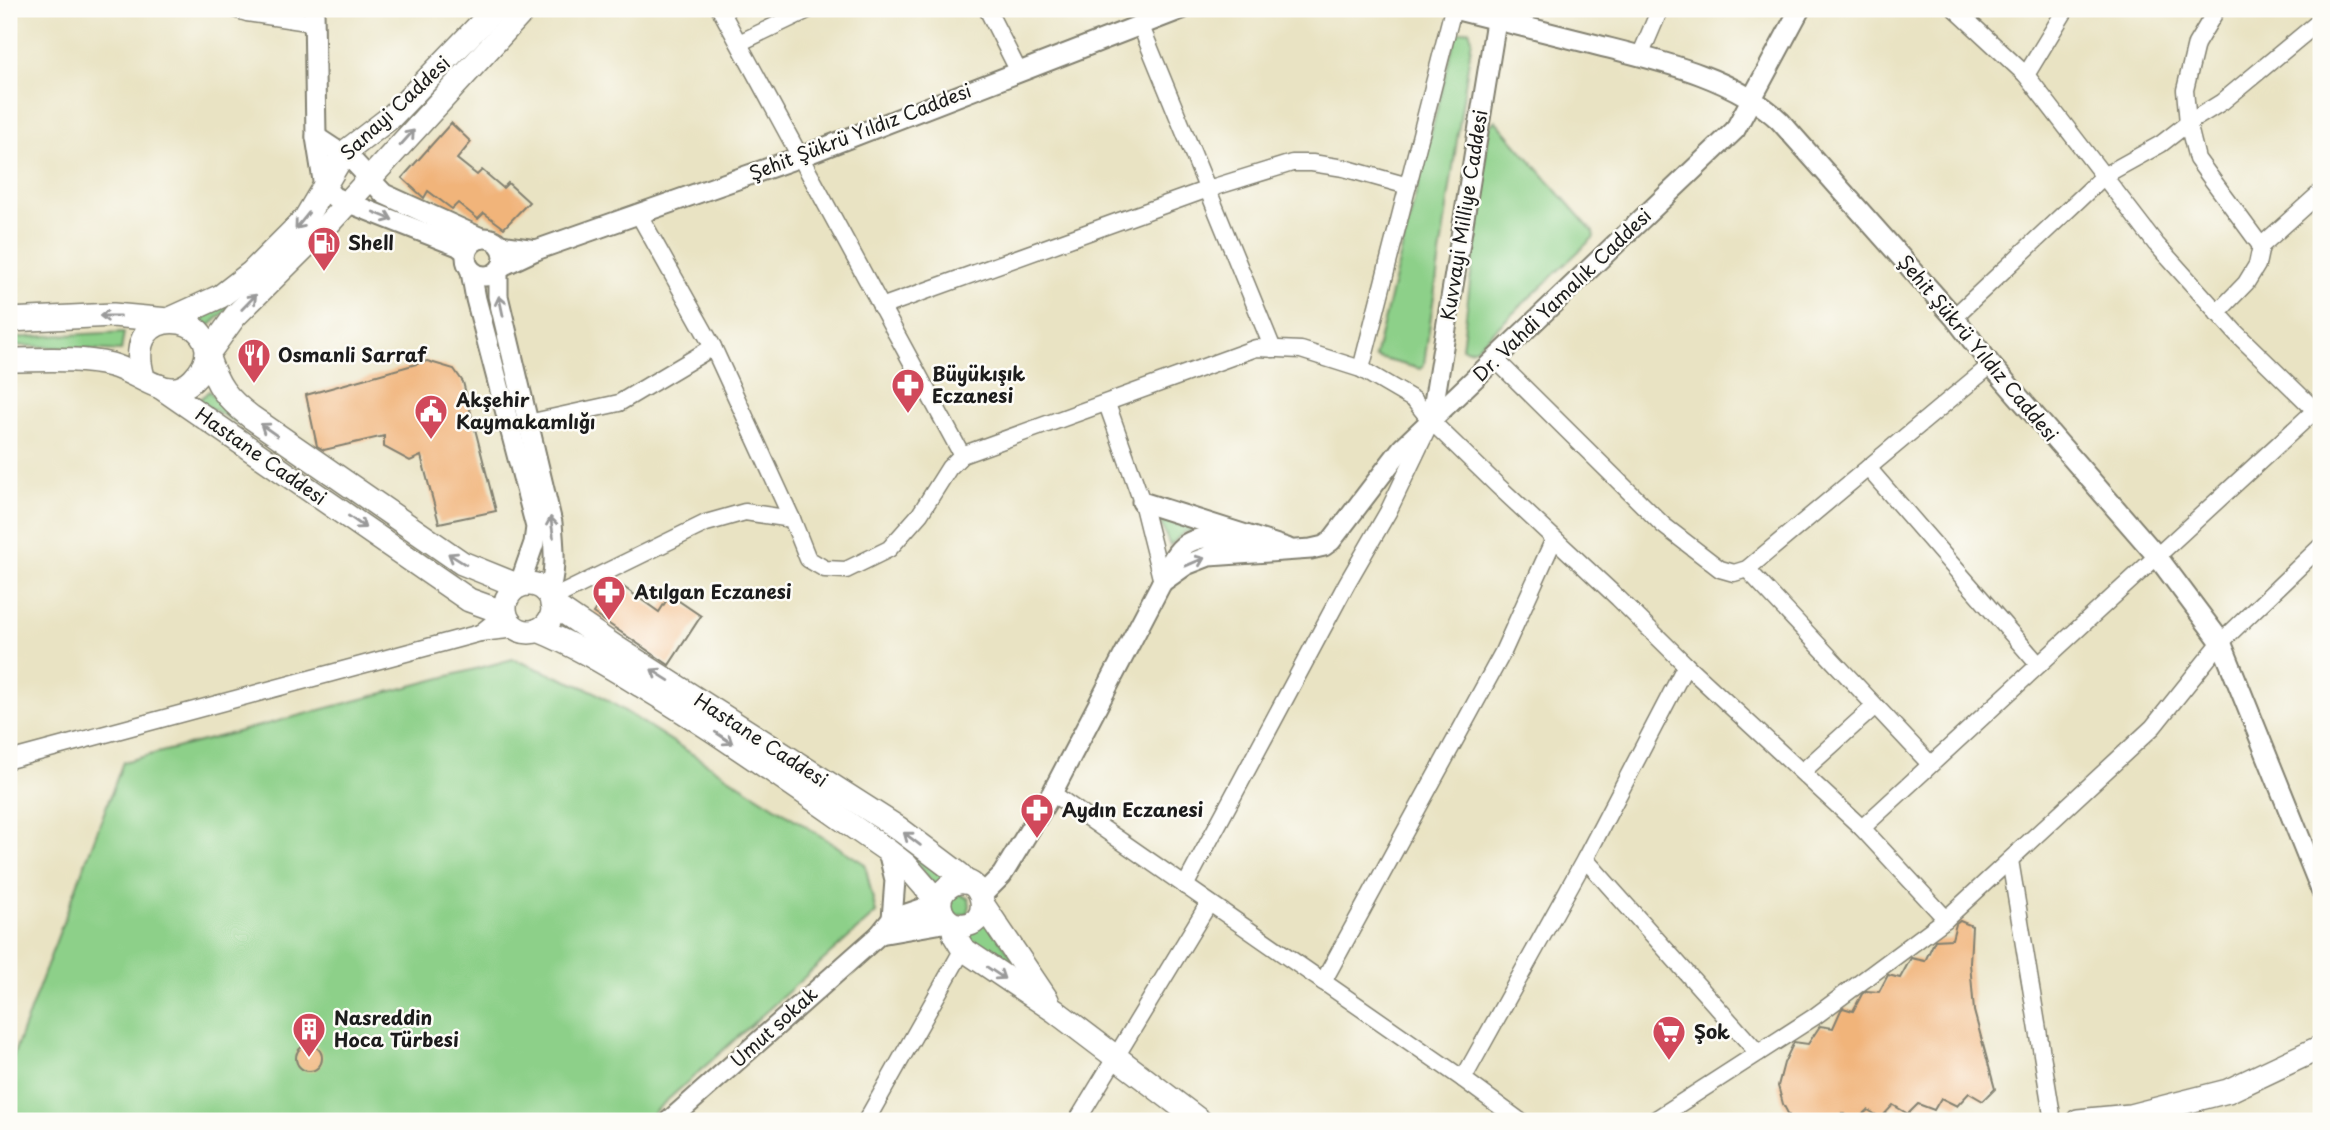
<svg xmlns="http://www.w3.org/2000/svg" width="2330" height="1130" viewBox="0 0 2330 1130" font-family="'Playpen Sans',sans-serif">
  <rect width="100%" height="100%" fill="#fdfcf7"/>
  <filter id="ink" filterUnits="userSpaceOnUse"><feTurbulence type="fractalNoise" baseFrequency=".0143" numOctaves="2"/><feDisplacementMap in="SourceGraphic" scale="14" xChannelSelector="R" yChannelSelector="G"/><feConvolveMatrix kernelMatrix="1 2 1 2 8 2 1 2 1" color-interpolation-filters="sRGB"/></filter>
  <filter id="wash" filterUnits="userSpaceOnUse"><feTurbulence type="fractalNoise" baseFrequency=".00686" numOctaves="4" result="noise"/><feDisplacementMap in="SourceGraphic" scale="28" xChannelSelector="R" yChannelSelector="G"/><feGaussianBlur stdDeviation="1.57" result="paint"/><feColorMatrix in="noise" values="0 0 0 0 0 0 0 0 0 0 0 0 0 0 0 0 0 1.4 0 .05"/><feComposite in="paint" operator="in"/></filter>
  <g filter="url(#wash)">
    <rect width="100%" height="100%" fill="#e9e3c3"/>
    <!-- green -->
    <g fill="#8dd089" stroke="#547652" stroke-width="2">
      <path d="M1469,30l3,8 -48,326 -3,5 -46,-12 81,-324z"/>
      <path d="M1495,120l98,112 1,5 -118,111 -7,2 -7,-2 27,-221z"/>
      <path d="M320,211l10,7 -121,108 -10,-10z"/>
      <path d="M124,332l-3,19 -112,-6v-7z"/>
      <path d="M209,391l37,37 -48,-27z"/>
      <path d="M1159,519l42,12 -17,1 -14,14z"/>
      <path d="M513,659l80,32 272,173 11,49 -232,208h-629l-6,-24v-30l114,-305z"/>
      <path d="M889,834l64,42 -18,11 -21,-28z"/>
      <path d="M958,893l11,6 1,7 -3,8 -11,2 -8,-14z"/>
      <path d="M986,920l51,72 -71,-55z"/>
    </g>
    <g id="blocks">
      <!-- building -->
      <g fill="#f1b47a">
        <path d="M451,123l20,19 -14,17 20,16 5,-5 21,18 5,-5 21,19 -25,26 -20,-15 -6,6 -20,-16 -6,6 -24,-18 -4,7 -22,-20z"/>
        <path d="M427,361l27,8 9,13 33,129 -57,12 -18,-67 -11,5 -26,-14v-11l-60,14 -7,-4 -11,-51z"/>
        <path d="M615,581l44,31 11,-17 31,21 -32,49 -76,-52z"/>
        <path d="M1960,921l12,5 -2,37 4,48 21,78 -12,12 -14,-8 -12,13 -16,-8 -7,12 -16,-6 -10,10 -15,-9 -12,13 -13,-8 -12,11 -14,-8 -7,8h-43l-9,-17 -5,-18 6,-23 10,-21 14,2 12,-18 13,2 8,-18 2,-2 10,3 9,-17 4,-3 13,1 9,-17 12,3 11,-20 14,3 10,-21 17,-1 4,-15z"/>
        <circle cx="309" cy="1058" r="13"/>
      </g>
    </g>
  </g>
  <g filter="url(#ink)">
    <use href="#blocks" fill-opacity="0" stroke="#828070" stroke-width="2"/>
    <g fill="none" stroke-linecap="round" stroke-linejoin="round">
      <defs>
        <g id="minor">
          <path d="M234,9l13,4 67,10"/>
          <path d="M720,9l242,446"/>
          <path d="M987,9l32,63"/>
          <path d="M1955,9l71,66 130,169 80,89 79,77 6,11"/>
          <path d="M2217,9l-21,35 -11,46 3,33 9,36 64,87"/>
          <path d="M1140,24l133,325"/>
          <path d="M739,43l71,-34"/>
          <path d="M1640,56l20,-47"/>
          <path d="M2026,75l40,-66"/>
          <path d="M638,213l75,134 79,172"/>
          <path d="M881,307l327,-118 84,-26h20l32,5 64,18"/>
          <path d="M2217,313l29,-30 11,-18 4,-19 60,-54"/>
          <path d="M1954,317l151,-142 56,-31 27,-21 34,-21 99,-82"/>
          <path d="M1495,359l168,166 57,44 14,4 13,-4 244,-204"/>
          <path d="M1361,369l92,-360"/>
          <path d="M1107,404l35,98 20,80"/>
          <path d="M528,423l91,-20 94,-56"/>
          <path d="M1868,468l170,196"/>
          <path d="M1747,569l183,195"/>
          <path d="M551,599l155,-76 39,-11 47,7 16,40 17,10 21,1 43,-21 31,-35 29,-46 13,-13 294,-107 45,2 60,19 53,31 17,21 67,65 120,112 68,67 176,163 84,91"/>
          <path d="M505,613l-25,20 38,-4"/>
          <path d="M9,760l471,-127"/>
          <path d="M1802,772l73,-66"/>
          <path d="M1052,793l411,286 57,42"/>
          <path d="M1862,828l459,-423"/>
          <path d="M1585,859l173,194"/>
          <path d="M2010,860l43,261"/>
          <path d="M1185,886l162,-303 41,-71 41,-86"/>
          <path d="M1323,982l180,-330 51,-113"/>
          <path d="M1463,1079l122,-220 101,-194"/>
          <path d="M866,1121l97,-172"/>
          <path d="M1077,1121l132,-218"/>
          <path d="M1653,1121l161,-104 132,-98 207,-192 68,-85 100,-96"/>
        </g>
        <g id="tertiary">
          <path d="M314,9l2,128 8,50 10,10 124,49 8,6"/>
          <path d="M1454,9c45,11 90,23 135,34 62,16 143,32 191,78l174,196 37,48 165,190 65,87 100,248"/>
          <path d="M316,137l38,25 30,32 97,44"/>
          <circle cx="485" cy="257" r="19"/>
          <path d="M500,245l36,5 -34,16"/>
          <path d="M536,250l264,-93 382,-148"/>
          <path d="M471,272l5,27 60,228 -2,16 -15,43"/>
          <path d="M498,272v24l54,227c2,25 5,47 -4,71"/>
          <path d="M1431,421l67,-412"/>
          <path d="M1142,502l145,46"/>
          <path d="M1241,535c-48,4 -60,-2 -79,47l24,-17 23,-9 102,-7 13,-3 7,-5 71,-93 333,-318 65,-121"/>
          <path d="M888,851l7,29 -3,39"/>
          <path d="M981,896l21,-21 50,-82 110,-211"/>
          <path d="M939,903l-47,16 -12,15 69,-12"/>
          <path d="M669,1121l211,-187"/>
        </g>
        <g id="secondary">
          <path d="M9,320l104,-5 55,5 53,-24 31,-24 53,-53 39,-66 47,-36 104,-108"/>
          <path d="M9,360c33,0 69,-3 102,5 21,5 44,26 65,24 13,-2 23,-14 28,-24 22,-52 -84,-68 -61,12"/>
          <path d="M159,386l310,214 36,13"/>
          <circle cx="529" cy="608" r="24"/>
          <path d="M519,586l-57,-23 -211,-146c-25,-19 -34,-31 -44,-62l28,-39 94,-93 196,-214"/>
          <path d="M552,604l66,45 280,179 61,46 6,8"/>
          <path d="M538,630c37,15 71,36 104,56 85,51 165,109 246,165l18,14 33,38"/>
          <path d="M983,905l64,95"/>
          <path d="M953,924c46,11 32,-59 -2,-39 -17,10 -13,31 2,39l2,12 8,13 92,62 145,110"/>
          <path d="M2078,1121l52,-5 98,-25 93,-44"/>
        </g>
      </defs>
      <!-- minor casing -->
      <use href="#minor" stroke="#828070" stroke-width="19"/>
      <!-- tertiary casing -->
      <use href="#tertiary" stroke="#828070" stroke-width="23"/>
      <!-- secondary casing -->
      <use href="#secondary" stroke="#828070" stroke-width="26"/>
      <!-- minor -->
      <use href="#minor" stroke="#fff" stroke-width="16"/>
      <!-- tertiary -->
      <use href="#tertiary" stroke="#fff" stroke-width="19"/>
      <!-- secondary -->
      <use href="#secondary" stroke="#fff" stroke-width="23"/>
    </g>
    <!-- one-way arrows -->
    <defs><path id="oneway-shaft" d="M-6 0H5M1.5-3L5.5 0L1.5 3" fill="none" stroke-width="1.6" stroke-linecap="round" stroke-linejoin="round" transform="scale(1.75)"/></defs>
    <g stroke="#999">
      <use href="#oneway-shaft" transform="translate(407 138) rotate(-48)"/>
      <use href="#oneway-shaft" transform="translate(383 216) rotate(22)"/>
      <use href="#oneway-shaft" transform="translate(302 221) rotate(129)"/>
      <use href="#oneway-shaft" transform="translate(249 302) rotate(-46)"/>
      <use href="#oneway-shaft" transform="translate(501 306) rotate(-102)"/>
      <use href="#oneway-shaft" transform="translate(110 316) rotate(-180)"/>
      <use href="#oneway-shaft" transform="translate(269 430) rotate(-145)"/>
      <use href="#oneway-shaft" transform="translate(357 522) rotate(35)"/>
      <use href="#oneway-shaft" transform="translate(552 527) rotate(-98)"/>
      <use href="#oneway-shaft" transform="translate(457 559) rotate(-148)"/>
      <use href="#oneway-shaft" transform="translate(1195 562) rotate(-23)"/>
      <use href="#oneway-shaft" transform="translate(660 675) rotate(-148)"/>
      <use href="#oneway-shaft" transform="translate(724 738) rotate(34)"/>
      <use href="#oneway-shaft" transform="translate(912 839) rotate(-143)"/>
      <use href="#oneway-shaft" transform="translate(996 973) rotate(34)"/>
    </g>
  </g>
  <!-- icons -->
  <defs>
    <symbol id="fuel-pin" viewBox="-11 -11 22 30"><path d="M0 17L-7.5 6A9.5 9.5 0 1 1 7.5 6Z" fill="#d1495b" stroke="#fdfcf7"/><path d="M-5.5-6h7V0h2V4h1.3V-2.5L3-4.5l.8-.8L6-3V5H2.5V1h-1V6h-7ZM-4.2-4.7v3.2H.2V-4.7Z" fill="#fff"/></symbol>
    <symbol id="restaurant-pin" viewBox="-11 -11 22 30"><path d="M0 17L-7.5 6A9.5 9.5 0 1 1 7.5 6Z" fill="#d1495b" stroke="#fdfcf7"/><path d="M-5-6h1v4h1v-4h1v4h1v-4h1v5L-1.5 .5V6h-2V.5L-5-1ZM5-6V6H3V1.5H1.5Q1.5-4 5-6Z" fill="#fff"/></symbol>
    <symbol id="pharmacy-pin" viewBox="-11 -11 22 30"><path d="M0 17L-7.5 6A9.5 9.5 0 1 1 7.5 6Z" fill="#d1495b" stroke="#fdfcf7"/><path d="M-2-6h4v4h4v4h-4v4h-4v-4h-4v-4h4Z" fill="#fff"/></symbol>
    <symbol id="civic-pin" viewBox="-11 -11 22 30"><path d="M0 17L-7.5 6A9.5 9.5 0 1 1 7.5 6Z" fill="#d1495b" stroke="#fdfcf7"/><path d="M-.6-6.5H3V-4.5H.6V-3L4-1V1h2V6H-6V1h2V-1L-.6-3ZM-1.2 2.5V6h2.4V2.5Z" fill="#fff"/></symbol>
    <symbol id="building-pin" viewBox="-11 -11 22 30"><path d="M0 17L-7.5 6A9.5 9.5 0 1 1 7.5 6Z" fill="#d1495b" stroke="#fdfcf7"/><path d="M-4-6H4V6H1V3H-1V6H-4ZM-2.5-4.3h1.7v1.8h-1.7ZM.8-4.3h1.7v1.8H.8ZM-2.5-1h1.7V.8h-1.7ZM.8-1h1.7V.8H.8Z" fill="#fff"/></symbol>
    <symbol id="supermarket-pin" viewBox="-11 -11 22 30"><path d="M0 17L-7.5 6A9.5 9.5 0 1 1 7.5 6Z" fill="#d1495b" stroke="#fdfcf7"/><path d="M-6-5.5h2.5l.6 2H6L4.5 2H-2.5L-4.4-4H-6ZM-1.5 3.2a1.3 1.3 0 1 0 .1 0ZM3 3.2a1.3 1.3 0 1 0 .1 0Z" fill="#fff"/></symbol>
  </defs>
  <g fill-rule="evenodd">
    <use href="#fuel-pin" x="305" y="224" width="38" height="52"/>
    <use href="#restaurant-pin" x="235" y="336" width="38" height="52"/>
    <use href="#pharmacy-pin" x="889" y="366" width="38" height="52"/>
    <use href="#civic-pin" x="412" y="392" width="38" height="52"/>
    <use href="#pharmacy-pin" x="590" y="573" width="38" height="52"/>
    <use href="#pharmacy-pin" x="1018" y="791" width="38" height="52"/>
    <use href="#building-pin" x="290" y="1010" width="38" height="52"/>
    <use href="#supermarket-pin" x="1650" y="1013" width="38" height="52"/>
  </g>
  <g text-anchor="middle" stroke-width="5" stroke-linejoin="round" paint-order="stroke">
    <!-- street labels -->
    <g font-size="19" fill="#1c1c1c" stroke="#fdfcf7">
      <text transform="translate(395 108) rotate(-43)" y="7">Sanayi Caddesi</text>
      <text transform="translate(860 132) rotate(-21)" y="7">Şehit Şükrü Yıldız Caddesi</text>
      <text transform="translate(1464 215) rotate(-81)" y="7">Kuvvayi Milliye Caddesi</text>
      <text transform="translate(1562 295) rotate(-44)" y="7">Dr. Vahdi Yamalık Caddesi</text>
      <text transform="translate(1978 348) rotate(50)" y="7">Şehit Şükrü Yıldız Caddesi</text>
      <text transform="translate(261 456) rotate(35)" y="7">Hastane Caddesi</text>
      <text transform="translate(761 740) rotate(33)" y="7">Hastane Caddesi</text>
      <text transform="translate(774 1027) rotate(-42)" y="7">Umut sokak</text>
    </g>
    <!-- poi labels -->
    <g font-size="19" font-weight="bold" fill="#1c1c1c" stroke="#fdfcf7" text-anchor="start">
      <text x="348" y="250">Shell</text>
      <text x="278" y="362">Osmanli Sarraf</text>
      <text x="932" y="381">Büyükışık<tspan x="932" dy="22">Eczanesi</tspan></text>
      <text x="456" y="407">Akşehir<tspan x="456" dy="22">Kaymakamlığı</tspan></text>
      <text x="634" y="599">Atılgan Eczanesi</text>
      <text x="1062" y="817">Aydın Eczanesi</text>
      <text x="334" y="1025">Nasreddin<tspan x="334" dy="22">Hoca Türbesi</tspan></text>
      <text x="1694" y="1039">Şok</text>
    </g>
  </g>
  <!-- margin -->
  <rect width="2330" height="1130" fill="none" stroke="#fdfcf7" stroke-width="35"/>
</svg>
